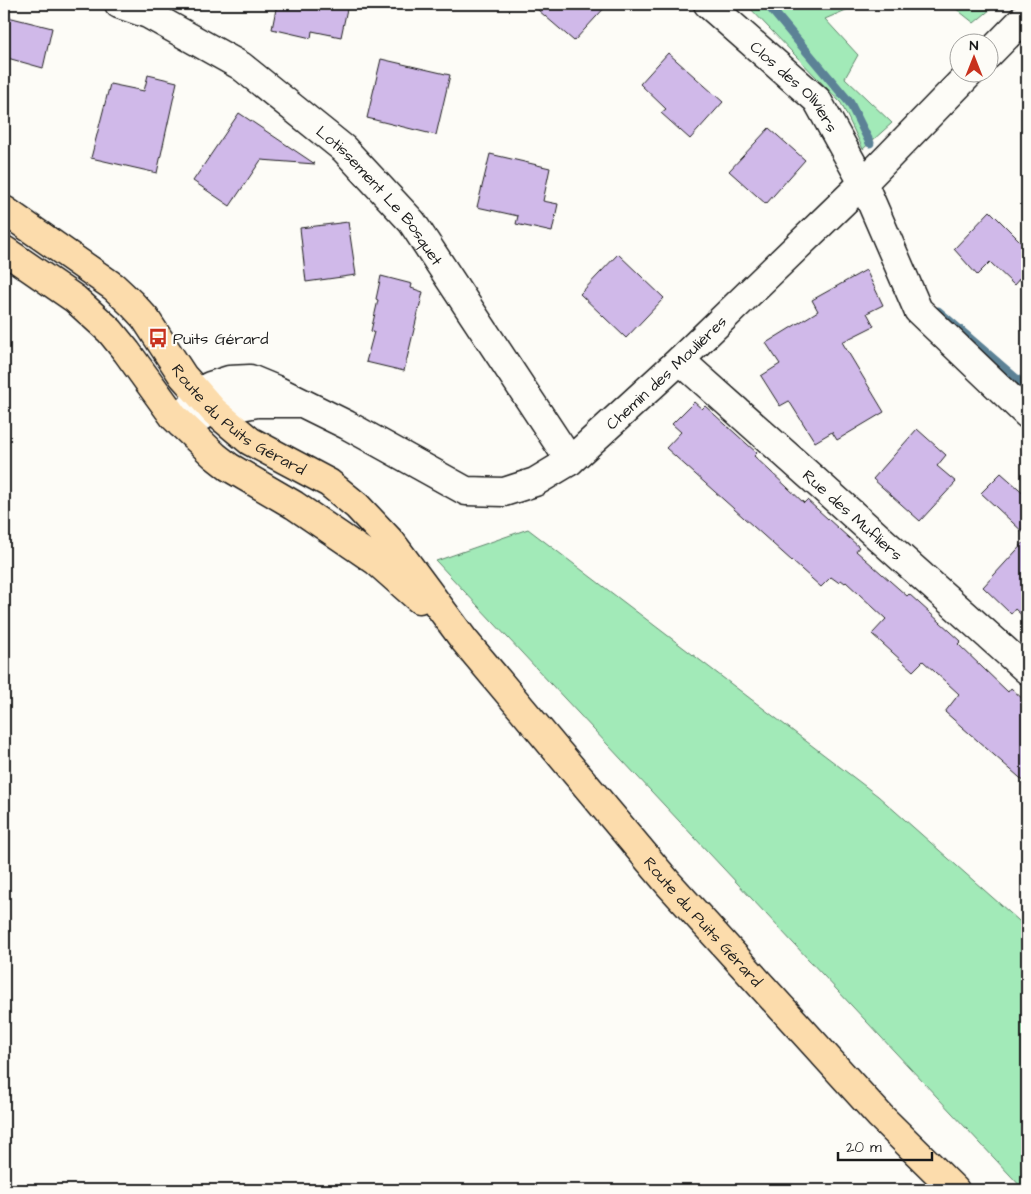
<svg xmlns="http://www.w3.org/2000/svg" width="1031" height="1194" viewBox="0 0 1031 1194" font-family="'Architects Daughter',sans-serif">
  <rect width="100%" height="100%" fill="#fdfcf7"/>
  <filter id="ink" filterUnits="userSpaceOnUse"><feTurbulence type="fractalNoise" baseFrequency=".02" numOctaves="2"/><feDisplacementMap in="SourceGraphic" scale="10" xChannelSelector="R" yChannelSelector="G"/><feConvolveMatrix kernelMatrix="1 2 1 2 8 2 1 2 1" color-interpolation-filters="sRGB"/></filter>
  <g filter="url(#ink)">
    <!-- green -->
    <g fill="#a2eab8" stroke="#5f836a">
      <path d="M746,4h114l-35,15 33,36 -13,23 47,45 -29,26 -22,-46z"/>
      <path d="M950,4h47l-23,19z"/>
      <path d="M528,529l350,267 149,132v262h-3l-588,-629z"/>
    </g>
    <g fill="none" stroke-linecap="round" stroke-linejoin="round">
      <!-- stream -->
      <g stroke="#5c8296" stroke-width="9">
        <path d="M767,4l83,99 20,40"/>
        <path d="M938,311l89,77"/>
      </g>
    </g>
    <!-- building -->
    <g fill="#d0b9e9" stroke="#1c1c1c">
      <path d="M277,4h71l-7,33 -29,-6 -1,7 -39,-9z"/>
      <path d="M531,4h77l-34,37z"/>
      <path d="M4,16l48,12 -9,40 -39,-11z"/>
      <path d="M668,53l55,49 -33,37 -29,-26 5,-4 -26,-25z"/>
      <path d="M381,59l69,16 -14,60 -69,-17z"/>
      <path d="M148,75l29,7 -20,91 -66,-15 19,-74 34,7z"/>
      <path d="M239,113l76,51 -54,-4 -31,46 -37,-25z"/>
      <path d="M769,128l36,32 -39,44 -37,-33z"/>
      <path d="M490,154l60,14 -7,33 15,3 -6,28 -36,-8 2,-8 -41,-9z"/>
      <path d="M990,211l37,37v22l-13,15 -24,-23 -13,13 -23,-26z"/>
      <path d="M348,222l8,53 -50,7 -6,-54z"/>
      <path d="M618,254l46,44 -38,40 -46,-44z"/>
      <path d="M866,270l17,35 -16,8 7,13 -32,16 42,70 -47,28 -5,-8 -17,10 -26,-41 -9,5 -19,-30 19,-12 -14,-21 52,-32 -6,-11z"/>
      <path d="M381,276l31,8 -1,4 12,4 -19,79 -38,-9 8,-30 -3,-1 7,-31 -2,-1z"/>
      <path d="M694,402l8,7 3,-3 52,47 -3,3 50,47 3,-3 52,47 -3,4 51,45 2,-2 52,47 -3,3 50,48 3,-4 16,15v81l-82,-72 14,-18 -36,-33 -10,10 -41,-37 14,-15 -40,-37 -1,1 -4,-3 -3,2 -7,-5 -10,10 -155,-139 15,-16 -9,-8z"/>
      <path d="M917,429l29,26 -9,11 19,16 -36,39 -47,-42z"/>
      <path d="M1001,473l26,23v40l-46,-43z"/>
      <path d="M1027,539v81l-12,-11 -4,5 -28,-27z"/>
    </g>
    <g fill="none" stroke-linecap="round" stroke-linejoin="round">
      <defs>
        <g id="minor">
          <path id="s1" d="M119,4l29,10 93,52 103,83 68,73 158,239"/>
          <path id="s2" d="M708,4l109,96 46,83 55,127 109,104"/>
          <path d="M988,55l39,-40"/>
          <path id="s3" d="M680,360l347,310"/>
          <path id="s4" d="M301,403h-44l-43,8 -33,13 8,-16 21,-22 19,-6 21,-1 24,10 73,36 119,66 38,1 31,-10 35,-21 110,-101 183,-177 108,-111"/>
        </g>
        <g id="major">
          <path id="s5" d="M4,210l110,77 18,17 13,14 38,58 31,35 36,30 79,42 28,23 35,37 72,97 204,243 212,233 75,74"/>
          <path d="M4,250l71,49 35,32 17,21 47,65 41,39 14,11 65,38 82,56 43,38"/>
        </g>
      </defs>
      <!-- minor casing -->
      <use href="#minor" stroke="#1c1c1c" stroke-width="31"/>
      <!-- major casing -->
      <use href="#major" stroke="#1c1c1c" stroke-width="31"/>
      <!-- minor -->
      <use href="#minor" stroke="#fdfcf7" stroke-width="28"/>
      <!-- major -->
      <use href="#major" stroke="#fcdcac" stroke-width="28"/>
    </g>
  </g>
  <!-- icons -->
  <defs>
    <symbol id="bus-bare" viewBox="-9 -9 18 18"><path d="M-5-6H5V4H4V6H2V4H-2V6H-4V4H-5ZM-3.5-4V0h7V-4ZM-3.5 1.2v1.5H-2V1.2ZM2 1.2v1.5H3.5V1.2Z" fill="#c8321e" stroke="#fdfcf7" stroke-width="2.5" paint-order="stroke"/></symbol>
  </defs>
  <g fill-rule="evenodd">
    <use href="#bus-bare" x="144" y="324" width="28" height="28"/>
  </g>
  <g text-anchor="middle" stroke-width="4.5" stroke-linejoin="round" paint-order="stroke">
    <!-- street labels -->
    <g font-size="16" fill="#1c1c1c" stroke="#fdfcf7">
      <text dy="6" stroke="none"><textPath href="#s2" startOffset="120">Clos des Oliviers</textPath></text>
      <text dy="6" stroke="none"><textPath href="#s1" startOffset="328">Lotissement Le Bosquet</textPath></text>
      <text dy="6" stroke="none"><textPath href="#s4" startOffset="698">Chemin des Moulières</textPath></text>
      <text dy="6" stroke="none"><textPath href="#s5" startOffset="319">Route du Puits Gérard</textPath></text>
      <text dy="6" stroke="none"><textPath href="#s3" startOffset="232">Rue des Mufliers</textPath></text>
      <text dy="6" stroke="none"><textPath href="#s5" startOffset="1008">Route du Puits Gérard</textPath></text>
    </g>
    <!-- poi labels -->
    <g font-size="16" fill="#1c1c1c" stroke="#fdfcf7" text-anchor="start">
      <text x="173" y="344">Puits Gérard</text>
    </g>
  </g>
  <!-- margin -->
  <rect width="1031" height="1194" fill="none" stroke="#fdfcf7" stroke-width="20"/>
  <rect x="10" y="10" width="1011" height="1174" fill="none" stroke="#1c1c1c" stroke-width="2" filter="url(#ink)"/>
  <!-- north arrow -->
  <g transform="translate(974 58)"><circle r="24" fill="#fdfcf7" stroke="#a3a29f"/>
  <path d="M0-4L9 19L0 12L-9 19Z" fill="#c8321e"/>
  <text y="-8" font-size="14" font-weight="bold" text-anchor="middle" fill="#1c1c1c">N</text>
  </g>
  <!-- scale -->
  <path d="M838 1152v8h94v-8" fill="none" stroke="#1c1c1c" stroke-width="2.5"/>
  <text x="846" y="1152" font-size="15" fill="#1c1c1c" stroke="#fdfcf7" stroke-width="4" paint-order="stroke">20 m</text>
</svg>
